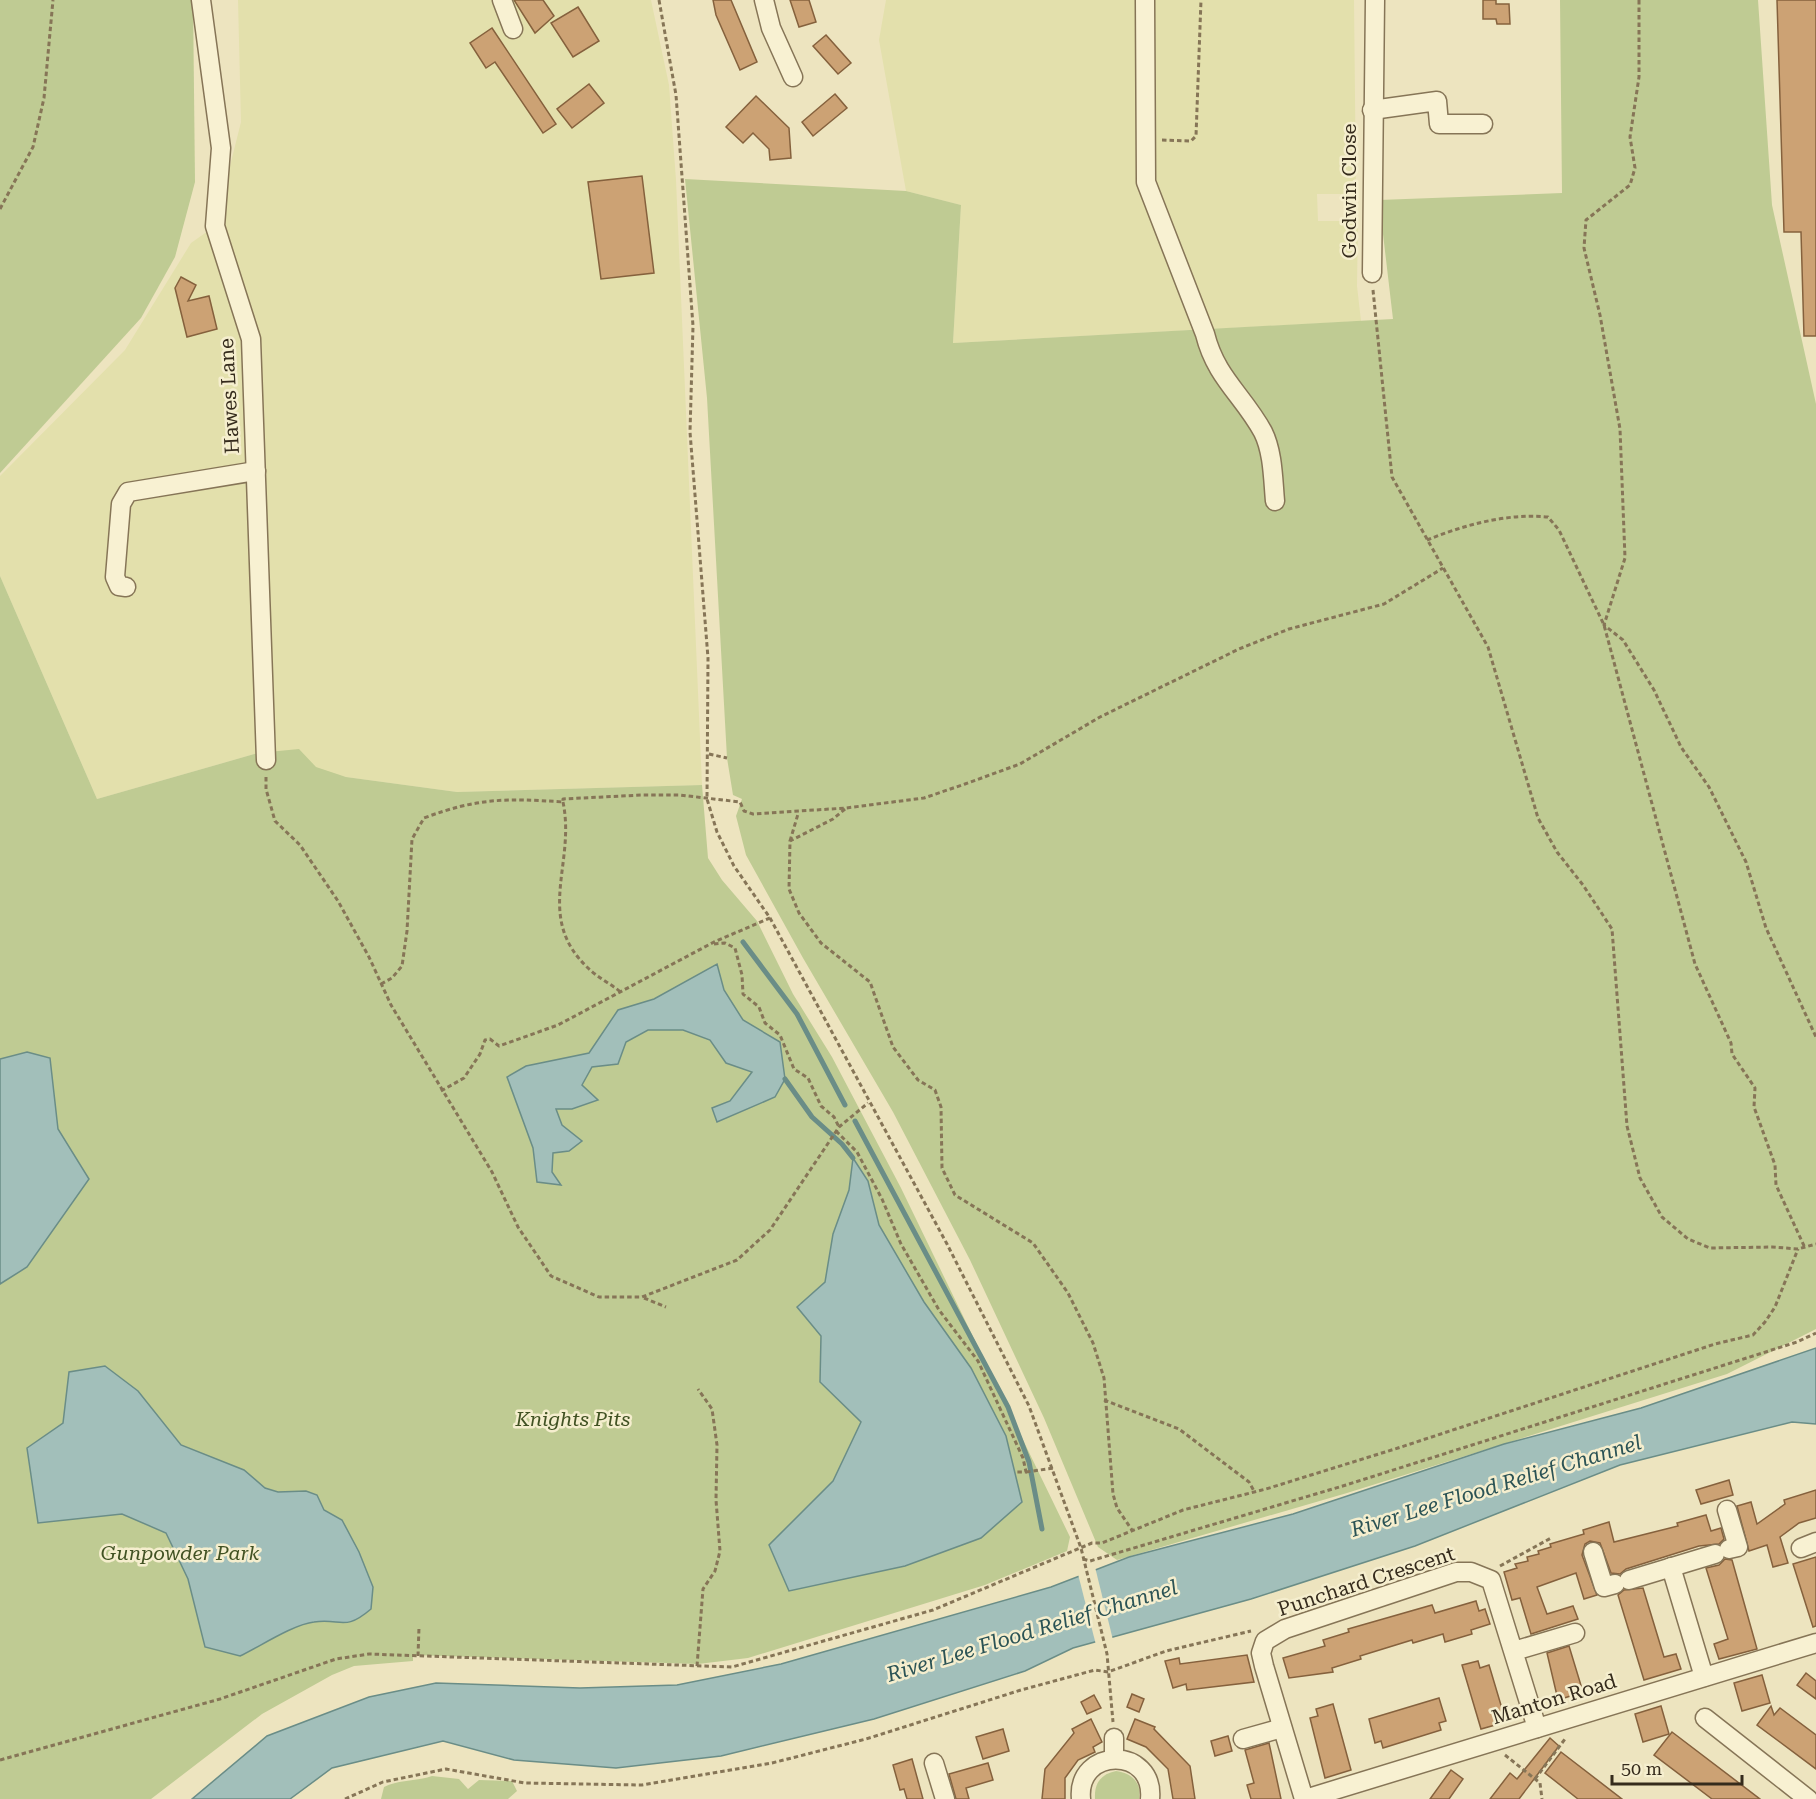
<svg xmlns="http://www.w3.org/2000/svg" width="1816" height="1799" viewBox="0 0 1816 1799" font-family="'Roboto Serif',serif">
  <rect width="100%" height="100%" fill="#ede4bf"/>
  <!-- farmland -->
  <g fill="#e3e0ac">
    <path d="M238,0h413l18,85 7,95 26,605 -245,7 -111,-15 -88,-24 -161,46 -97,-223v-100l125,-126 66,-107 24,-17 26,-104z"/>
    <path d="M886,0h468l2,194h-39l1,27h40l-1,65 4,35 -408,22 8,-138 -55,-14 -27,-151z"/>
  </g>
  <!-- green -->
  <g fill="#bfcb93">
    <path d="M0,0h193l2,182 -20,75 -34,61 -141,155z"/>
    <path d="M1560,0h198l14,205 44,199v925l-89,45 -380,119 -230,67 -19,-13 -54,-129 -74,-158 -77,-148 -90,-154 -57,-103 -10,-39 6,-17 -9,-4 -6,-37 -20,-360 -22,-219 221,12 55,14 -8,138 440,-24 -14,-119 183,-7z"/>
    <path d="M0,576l97,223 161,-46 41,-4 17,18 30,10 111,15 245,-7 6,73 14,22 35,41 36,73 39,63 69,131 169,349 -3,14 -82,34 -237,73 -50,6 -285,-9v6l-59,5 -22,9 -70,39 -111,85h-151z"/>
    <path d="M1116,1771c16,2 26,12 23,28h-44c-1,-16 6,-25 21,-28z"/>
    <path d="M432,1776l27,3 9,10 11,-9 33,1 5,10 -9,8h-127l3,-12c16,-8 31,-5 48,-11z"/>
  </g>
  <!-- water -->
  <g fill="#a2bfba" stroke="#6a8d87" stroke-width="1.5">
    <path d="M717,964l7,26 19,30 37,22 5,37 -10,18 -58,25 -5,-14 18,-7 22,-29 -26,-9 -16,-23 -27,-10h-35l-22,12 -8,22 -26,3 -10,18 16,15 -26,9h-16l6,16 20,16 -13,10 -16,2 -1,19 9,13 -24,-3 -4,-34 -26,-71 19,-11 63,-13 29,-43 36,-11z"/>
    <path d="M27,1052l23,6 8,71 31,50 -62,88 -27,17v-225z"/>
    <path d="M853,1158l15,23 11,44 45,77 47,66 35,68 16,66 -41,36 -76,28 -116,25 -20,-46 64,-64 28,-59 -41,-40 1,-46 -24,-29 28,-25 8,-48 16,-44z"/>
    <path d="M1816,1348v76l-24,-2 -172,43 -205,81 -164,53 -178,49 -48,23 -151,48 -153,37 -105,12 -102,-8 -71,-19 -111,27 -42,31h-98l75,-63 102,-39 67,-14 144,5 97,-3 104,-21 270,-77 78,-30 164,-43 211,-70 137,-36z"/>
    <path d="M105,1366l33,25 43,54 63,25 21,18 13,4 28,-1 11,4 7,15 18,10 17,32 14,35 -2,22c-27,23 -29,9 -57,13 -20,2 -55,25 -74,34l-35,-9 -17,-68 -22,-46 -44,-19 -84,9 -11,-75 36,-25 6,-51z"/>
  </g>
  <!-- pier -->
  <path fill="#ede4bf" d="M1095,1567l18,73 -17,5 -18,-71z"/>
  <g fill="none" stroke-linecap="round" stroke-linejoin="round">
    <!-- stream -->
    <g stroke="#6a8d87" stroke-width="5">
      <path d="M743,942l54,72 48,91"/>
      <path d="M785,1079l27,38 30,27 11,14"/>
      <path d="M855,1121l153,286 21,55 13,67"/>
    </g>
  </g>
  <!-- building -->
  <g fill="#cca274" stroke="#85613d" stroke-width="1.5">
    <path d="M514,0h29l11,16 -19,17z"/>
    <path d="M713,0h18l26,62 -17,8 -24,-55z"/>
    <path d="M790,0h19l7,22 -17,5z"/>
    <path d="M1483,0h13v4h13l1,20h-13l-1,-5h-13z"/>
    <path d="M1777,0h39v336h-12l-3,-104h-17z"/>
    <path d="M578,7l21,34 -26,16 -22,-34z"/>
    <path d="M492,28l64,96 -13,9 -48,-71 -9,6 -16,-25z"/>
    <path d="M826,35l25,28 -13,11 -25,-28z"/>
    <path d="M589,84l15,19 -32,25 -15,-19z"/>
    <path d="M835,94l12,14 -34,28 -11,-14z"/>
    <path d="M756,96l33,32 2,30 -21,2 -1,-11 -16,-16 -10,10 -17,-16z"/>
    <path d="M642,176l12,97 -53,6 -13,-97z"/>
    <path d="M181,277l15,8 -8,16 21,-5 8,33 -30,8 -12,-49z"/>
    <path d="M1729,1480l4,15 -32,9 -5,-14z"/>
    <path d="M1816,1490v28l-17,5 -19,14 8,26 -15,4 -6,-22 -18,6 -12,-45 14,-4 6,22 28,-20 -1,-4z"/>
    <path d="M1706,1515l5,16 10,-3 3,11 -5,5 -20,2 -73,23 -6,5 -9,-1 -11,-30 -10,-2 -5,3 -3,11 15,40 -13,4 -8,-26 -39,14 10,27 26,-8 5,13 -47,15 -11,-36 -8,2 -8,-28 13,-4 -2,-4 13,-3 -1,-4 12,-3 -1,-3 13,-4 -1,-3 34,-10 -1,-4 26,-8 5,20 64,-16 -1,-3z"/>
    <path d="M1816,1557v69l-3,1 -20,-63z"/>
    <path d="M1725,1559l7,1 25,89 -38,10 -5,-15 14,-5 -22,-71 13,-3z"/>
    <path d="M1643,1588l21,69 12,-3 5,15 -37,11 -26,-85 6,-5z"/>
    <path d="M1476,1601l3,10 6,-2 5,15 -19,6 1,4 -27,8 -2,-8 -30,9 -1,-3 -52,16 1,3 -29,9 1,4 -44,6 -6,-20 42,-12 -2,-6 26,-8 -1,-3 84,-24 3,8z"/>
    <path d="M1569,1646l14,46 -25,8 -11,-47z"/>
    <path d="M1247,1655l7,27 -67,8 -1,-6 -13,4 -8,-27 14,-3 1,6z"/>
    <path d="M1478,1661l2,7 9,-3 17,57 -25,7 -19,-64z"/>
    <path d="M1806,1673l10,8v18l-19,-14z"/>
    <path d="M1762,1675l8,28 -28,8 -8,-28z"/>
    <path d="M1132,1694l12,5 -5,13 -12,-5z"/>
    <path d="M1094,1695l7,13 -14,6 -6,-12z"/>
    <path d="M1439,1698l7,23 -7,2 2,7 -58,18 -2,-7 -6,2 -6,-24z"/>
    <path d="M1333,1704l18,66 -26,8 -15,-60 8,-2 -2,-7z"/>
    <path d="M1661,1706l8,28 -26,8 -8,-28z"/>
    <path d="M1771,1706l3,9 6,-7 36,27v34l-59,-44z"/>
    <path d="M1091,1719l11,23 -9,5 2,5 -17,8 -13,18v21h-23l3,-30 29,-36 -2,-4z"/>
    <path d="M1135,1719l20,8 -1,2 36,37 5,33h-22l-5,-30 -22,-22 -19,-8z"/>
    <path d="M1003,1729l6,22 -26,8 -7,-22z"/>
    <path d="M1672,1732l88,67h-48l-58,-44z"/>
    <path d="M1228,1736l4,15 -17,5 -4,-15z"/>
    <path d="M1550,1738l9,8 -40,53h-29l20,-26 7,6z"/>
    <path d="M1269,1743l12,56h-30l-4,-14 7,-2 -9,-33z"/>
    <path d="M1561,1752l61,47h-44l-33,-26z"/>
    <path d="M912,1759l11,40h-16l-3,-10 -4,1 -7,-25z"/>
    <path d="M988,1763l5,17 -27,8 3,11h-13l-7,-25z"/>
    <path d="M1451,1770l12,9 -14,20h-19z"/>
  </g>
  <g fill="none" stroke-linecap="round" stroke-linejoin="round">
    <defs>
      <g id="minor">
        <path d="M201,0l20,148 -6,78 36,113 15,421"/>
        <path d="M502,0l11,29"/>
        <path d="M764,0l7,28 22,49"/>
        <path d="M1145,0l1,182 59,152c11,44 38,61 58,98 10,20 10,47 12,69"/>
        <path d="M1372,110l65,-9 2,23h44"/>
        <path d="M1372,273l3,-273"/>
        <path d="M126,587l-7,-1 -4,-9 6,-73 7,-12 128,-21"/>
        <path d="M1727,1510l11,37 -9,2"/>
        <path d="M1801,1548l15,-6"/>
        <path d="M1593,1552l11,35 11,-3"/>
        <path d="M1671,1567l33,110"/>
        <path d="M1629,1580l86,-26"/>
        <path d="M1514,1651l61,-18"/>
        <path d="M1705,1718l103,81"/>
        <path d="M1243,1739l39,-11"/>
        <path d="M1114,1759v-21"/>
        <path d="M934,1763l11,36"/>
        <path d="M1081,1799c-5,-52 74,-53 69,0"/>
        <path d="M1304,1799l-40,-133 -3,-13 4,-12 20,-12 171,-57h15l20,8 46,148"/>
        <path d="M1305,1799l511,-156"/>
      </g>
    </defs>
    <!-- minor casing -->
    <use href="#minor" stroke="#867557" stroke-width="21"/>
    <!-- path -->
    <g stroke="#867557" stroke-width="3" stroke-dasharray="4.5 3" stroke-linecap="butt">
      <path d="M659,0l17,95 17,231 -3,106 18,226 -1,141 10,33 17,34 36,52 177,326 82,162 52,142 26,106 6,68"/>
      <path d="M1639,0v77l-9,60 5,31 -5,17 -44,35 -2,28 16,67 20,114 5,129 -21,67 19,15 31,50 27,57 28,40 37,75 20,66 50,109"/>
      <path d="M1162,140l29,1 5,-5 5,-136"/>
      <path d="M0,209l33,-62 11,-49 9,-98"/>
      <path d="M1373,290l19,187 96,170 50,171 19,34 26,33 29,44 15,197 13,52 22,39 26,22 22,9 62,-1 26,2 18,-5"/>
      <path d="M1427,540c37,-15 80,-27 121,-23l11,13 45,95 91,339 36,79 1,11 23,34 -1,19 21,58 1,20 29,63"/>
      <path d="M709,754l18,4"/>
      <path d="M266,777v12l9,32 25,24 38,56 31,56 22,48 101,167 26,55 33,49 48,21h43l95,-37 33,-30 69,-103 29,-24"/>
      <path d="M563,802c13,62 -29,115 25,166 9,9 23,16 34,25"/>
      <path d="M845,809l-12,10 -43,22 -1,48 10,24 22,30 49,39 23,65 25,33 17,10 6,17 1,61 13,27 78,48 35,50 25,50 11,35 9,116 4,14 15,22"/>
      <path d="M790,841l8,-27"/>
      <path d="M714,944l11,-1 10,5 7,27 1,19 16,13 6,16 15,12 14,34 14,9 13,28 13,11 5,10"/>
      <path d="M381,984l11,-6 10,-12 5,-35 5,-92 12,-21c53,-20 83,-20 139,-16v-3l79,-4h38l60,7 4,9 9,3 93,-6 78,-10 41,-14 55,-20 80,-47 139,-68 50,-20 95,-25 59,-36"/>
      <path d="M441,1091l23,-13 16,-24 5,-14 5,-1 9,7 59,-21 156,-83 56,-24"/>
      <path d="M836,1131l21,21 25,47 19,45 38,66 39,51 45,97 3,14h-11"/>
      <path d="M644,1298l22,9"/>
      <path d="M1104,1400l75,29 70,53 5,9"/>
      <path d="M1026,1472l28,-4"/>
      <path d="M1083,1559l7,2 256,-76 451,-143 19,-9"/>
      <path d="M1500,1566l51,-28"/>
      <path d="M418,1656l1,-29"/>
      <path d="M697,1666l6,-77 12,-18 5,-20 -4,-51 1,-55 -5,-36 -14,-20"/>
      <path d="M1505,1755l35,28 2,16"/>
      <path d="M0,1760l220,-61 116,-40 33,-5 363,13 201,-57 159,-67h10l81,-33 83,-21 132,-41 317,-104 38,-9 12,-13 10,-15 23,-58"/>
      <path d="M1535,1779l30,-40"/>
      <path d="M345,1799l38,-17 63,-13 79,14 117,2 130,-22 94,-24 155,-49 74,-20 13,2 58,-21 85,-20"/>
    </g>
    <!-- minor -->
    <use href="#minor" stroke="#f8f1d2" stroke-width="18"/>
  </g>
  <g text-anchor="middle" stroke-width="5" stroke-linejoin="round" paint-order="stroke">
    <!-- street labels -->
    <g font-size="20" fill="#352b1c" stroke="#f5eece">
      <text transform="translate(1349 191) rotate(-90)" y="7">Godwin Close</text>
      <text transform="translate(229 396) rotate(-93)" y="7">Hawes Lane</text>
      <text transform="translate(1366 1581) rotate(-18)" y="7">Punchard Crescent</text>
      <text transform="translate(1554 1699) rotate(-17)" y="7">Manton Road</text>
    </g>
    <!-- park labels -->
    <g font-size="20" font-style="italic" fill="#415223" stroke="#f5eece">
      <text x="573" y="1426">Knights Pits</text>
      <text x="180" y="1560">Gunpowder Park</text>
    </g>
    <!-- water labels -->
    <g font-size="21" font-style="italic" fill="#2b5355" stroke="#f5eece">
      <text transform="translate(1496 1486) rotate(-17)" y="7">River Lee Flood Relief Channel</text>
      <text transform="translate(1032 1631) rotate(-17)" y="7">River Lee Flood Relief Channel</text>
    </g>
  </g>
  <!-- scale -->
  <path d="M1612 1775v9h130v-9" fill="none" stroke="#352b1c" stroke-width="3"/>
  <text x="1621" y="1775" font-size="18" fill="#352b1c" stroke="#f5eece" stroke-width="4.5" paint-order="stroke">50 m</text>
</svg>
